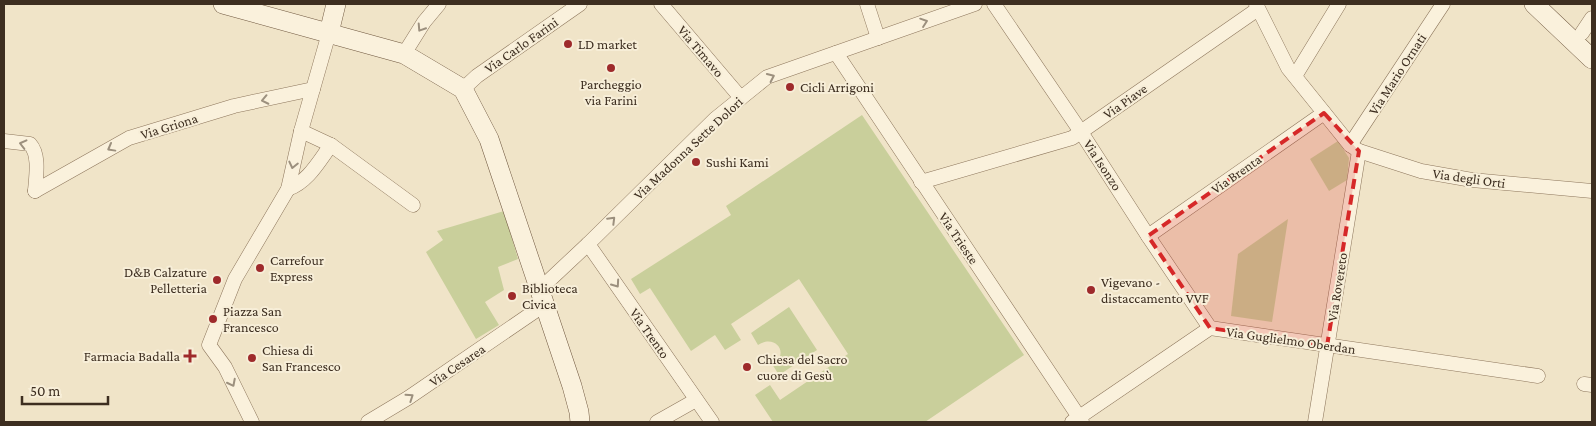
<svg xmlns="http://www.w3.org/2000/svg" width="1596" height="426" viewBox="0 0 1596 426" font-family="'Crimson Pro',serif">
  <rect width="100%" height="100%" fill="#f0e4c8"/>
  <!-- green -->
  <g fill="#c9cf9b">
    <path d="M862,115l162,240 -99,67h-152l-18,-27 15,-10 10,15 68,-46 -49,-75 -68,45 10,16 -16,10 -10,-15 -24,16 -41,-63 -10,6 -9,-15 100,-64 -5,-9z"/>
    <path d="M1338,141l11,17 -2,22 -18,11 -19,-32z"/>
    <path d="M504,211l14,48 -20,8 6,23 -19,12 14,23 -23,14 -50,-87 17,-12 -6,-9z"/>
    <path d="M1288,219l-16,103 -41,-6 7,-62z"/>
    <path d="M789,307l28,43 -38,25 -7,-11c18,-8 5,-31 -14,-19l-7,-12z"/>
  </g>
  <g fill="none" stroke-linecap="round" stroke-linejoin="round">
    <defs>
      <g id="street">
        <path d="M661,4l80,94"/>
        <path d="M867,4l11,34"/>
        <path d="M994,4l87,128 67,104 62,92"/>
        <path d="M1256,4l32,64 62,77 9,6 62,20 51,9 120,11"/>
        <path d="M1582,33l10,-15"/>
        <path d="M836,53l243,364 3,5"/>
        <path d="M404,54l20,-32 15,-18"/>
        <path d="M1295,76l44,-72"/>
        <path d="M463,89l14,-13 103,-72"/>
        <path d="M301,131l30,14 82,60"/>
        <path d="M4,141l26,3c10,11 6,33 5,47"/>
        <path d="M1350,145l93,-141"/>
        <path d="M921,182l151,-44 186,-129"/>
        <path d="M288,189c20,-7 31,-28 43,-44"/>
        <path d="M35,191l94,-53 105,-32 79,-17"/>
        <path d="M1148,236l176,-123"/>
        <path d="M588,244l124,178"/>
        <path d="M539,290l49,-46 127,-125 52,-42 208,-73"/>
        <path d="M1584,384l8,1"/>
        <path d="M252,422l-27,-55 -16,-22 26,-66 53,-90 13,-58 28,-98"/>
        <path d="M368,422l40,-24 136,-93"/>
        <path d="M657,422l39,-22"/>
        <path d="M1072,422l138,-94 328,48"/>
        <path d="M1315,422l44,-271"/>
      </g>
      <g id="secondary">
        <path d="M223,4l181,50 59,35 26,50 83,247 7,26 1,10"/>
        <path d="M1534,4l58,55"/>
        <path d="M329,33l7,-29"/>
      </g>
    </defs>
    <!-- street casing -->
    <use href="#street" stroke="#8d765c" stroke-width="15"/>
    <!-- secondary casing -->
    <use href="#secondary" stroke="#6f573f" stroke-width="20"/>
    <!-- street -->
    <use href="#street" stroke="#faf1dc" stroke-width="14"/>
    <!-- secondary -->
    <use href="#secondary" stroke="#faf1dc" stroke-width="19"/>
  </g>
  <!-- one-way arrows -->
  <defs><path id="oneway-chevron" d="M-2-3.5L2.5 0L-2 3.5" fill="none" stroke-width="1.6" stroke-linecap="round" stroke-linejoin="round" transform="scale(1.25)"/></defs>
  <g stroke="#9c907e">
    <use href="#oneway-chevron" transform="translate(924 22) rotate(-19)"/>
    <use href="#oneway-chevron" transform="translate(421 28) rotate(123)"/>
    <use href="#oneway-chevron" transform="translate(771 77) rotate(-25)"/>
    <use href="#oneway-chevron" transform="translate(265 100) rotate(168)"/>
    <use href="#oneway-chevron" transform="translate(23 144) rotate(-166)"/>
    <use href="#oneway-chevron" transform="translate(111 148) rotate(151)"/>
    <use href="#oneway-chevron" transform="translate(293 165) rotate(103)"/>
    <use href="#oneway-chevron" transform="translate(612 220) rotate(-45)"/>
    <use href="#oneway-chevron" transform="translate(616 284) rotate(55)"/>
    <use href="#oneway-chevron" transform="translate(232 383) rotate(63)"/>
    <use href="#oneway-chevron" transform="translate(410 397) rotate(-34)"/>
  </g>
  <!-- marked area -->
  <path fill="#d62828" fill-opacity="0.2" stroke="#d62828" stroke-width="4" stroke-dasharray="10 6" stroke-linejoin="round" d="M1324,113l35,38 -32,195 -117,-18 -62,-92z"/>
  <!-- markers -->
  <g fill="#9e2a2b" stroke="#f7eed8" stroke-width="2">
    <circle cx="568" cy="44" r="5"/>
    <circle cx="611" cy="68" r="5"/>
    <circle cx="790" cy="87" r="5"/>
    <circle cx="696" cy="162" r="5"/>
    <circle cx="260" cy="268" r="5"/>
    <circle cx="217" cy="280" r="5"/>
    <circle cx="1091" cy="290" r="5"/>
    <circle cx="512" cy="296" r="5"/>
    <circle cx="213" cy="319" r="5"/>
    <path d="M187.5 348.5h5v5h5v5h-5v5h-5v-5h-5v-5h5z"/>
    <circle cx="252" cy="358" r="5"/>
    <circle cx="747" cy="367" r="5"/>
  </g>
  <g text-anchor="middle" stroke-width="4" stroke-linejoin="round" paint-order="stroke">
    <!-- poi labels -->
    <g font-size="14" fill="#3d2e20" stroke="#f7eed8" text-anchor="start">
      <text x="578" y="49">LD market</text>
      <text x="611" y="89" text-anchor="middle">Parcheggio<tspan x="611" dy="16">via Farini</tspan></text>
      <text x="800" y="92">Cicli Arrigoni</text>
      <text x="706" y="167">Sushi Kami</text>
      <text x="270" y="265">Carrefour<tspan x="270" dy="16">Express</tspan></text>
      <text x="207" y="277" text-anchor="end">D&amp;B Calzature<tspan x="207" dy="16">Pelletteria</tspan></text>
      <text x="1101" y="287">Vigevano -<tspan x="1101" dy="16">distaccamento VVF</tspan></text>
      <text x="522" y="293">Biblioteca<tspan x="522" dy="16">Civica</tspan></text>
      <text x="223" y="316">Piazza San<tspan x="223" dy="16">Francesco</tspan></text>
      <text x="262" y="355">Chiesa di<tspan x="262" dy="16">San Francesco</tspan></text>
      <text x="180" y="361" text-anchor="end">Farmacia Badalla</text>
      <text x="757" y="364">Chiesa del Sacro<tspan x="757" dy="16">cuore di Gesù</tspan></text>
    </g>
    <!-- street labels -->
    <g font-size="14" fill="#3d2e20" stroke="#f7eed8">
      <text transform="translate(521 45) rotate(-35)" y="5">Via Carlo Farini</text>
      <text transform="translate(701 51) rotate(50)" y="5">Via Timavo</text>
      <text transform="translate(1397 74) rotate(-57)" y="5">Via Mario Ornati</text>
      <text transform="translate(1125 101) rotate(-35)" y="5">Via Piave</text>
      <text transform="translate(169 126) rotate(-17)" y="5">Via Griona</text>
      <text transform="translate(688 148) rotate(-43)" y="5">Via Madonna Sette Dolori</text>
      <text transform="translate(1103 165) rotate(57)" y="5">Via Isonzo</text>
      <text transform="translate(1236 174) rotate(-35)" y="5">Via Brenta</text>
      <text transform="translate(1469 178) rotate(8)" y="5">Via degli Orti</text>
      <text transform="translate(959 238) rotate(56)" y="5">Via Trieste</text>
      <text transform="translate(1337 287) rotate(-81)" y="5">Via Rovereto</text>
      <text transform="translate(650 333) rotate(55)" y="5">Via Trento</text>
      <text transform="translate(1291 340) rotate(8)" y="5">Via Guglielmo Oberdan</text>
      <text transform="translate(457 365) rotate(-34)" y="5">Via Cesarea</text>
    </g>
  </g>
  <!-- border -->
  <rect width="1596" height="426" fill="none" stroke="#3d2e20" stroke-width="10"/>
  <!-- scale -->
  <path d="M22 396v8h86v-8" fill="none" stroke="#3d2e20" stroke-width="2.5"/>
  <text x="30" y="396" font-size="15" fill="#3d2e20" stroke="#f7eed8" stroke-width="4" paint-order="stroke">50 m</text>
</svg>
